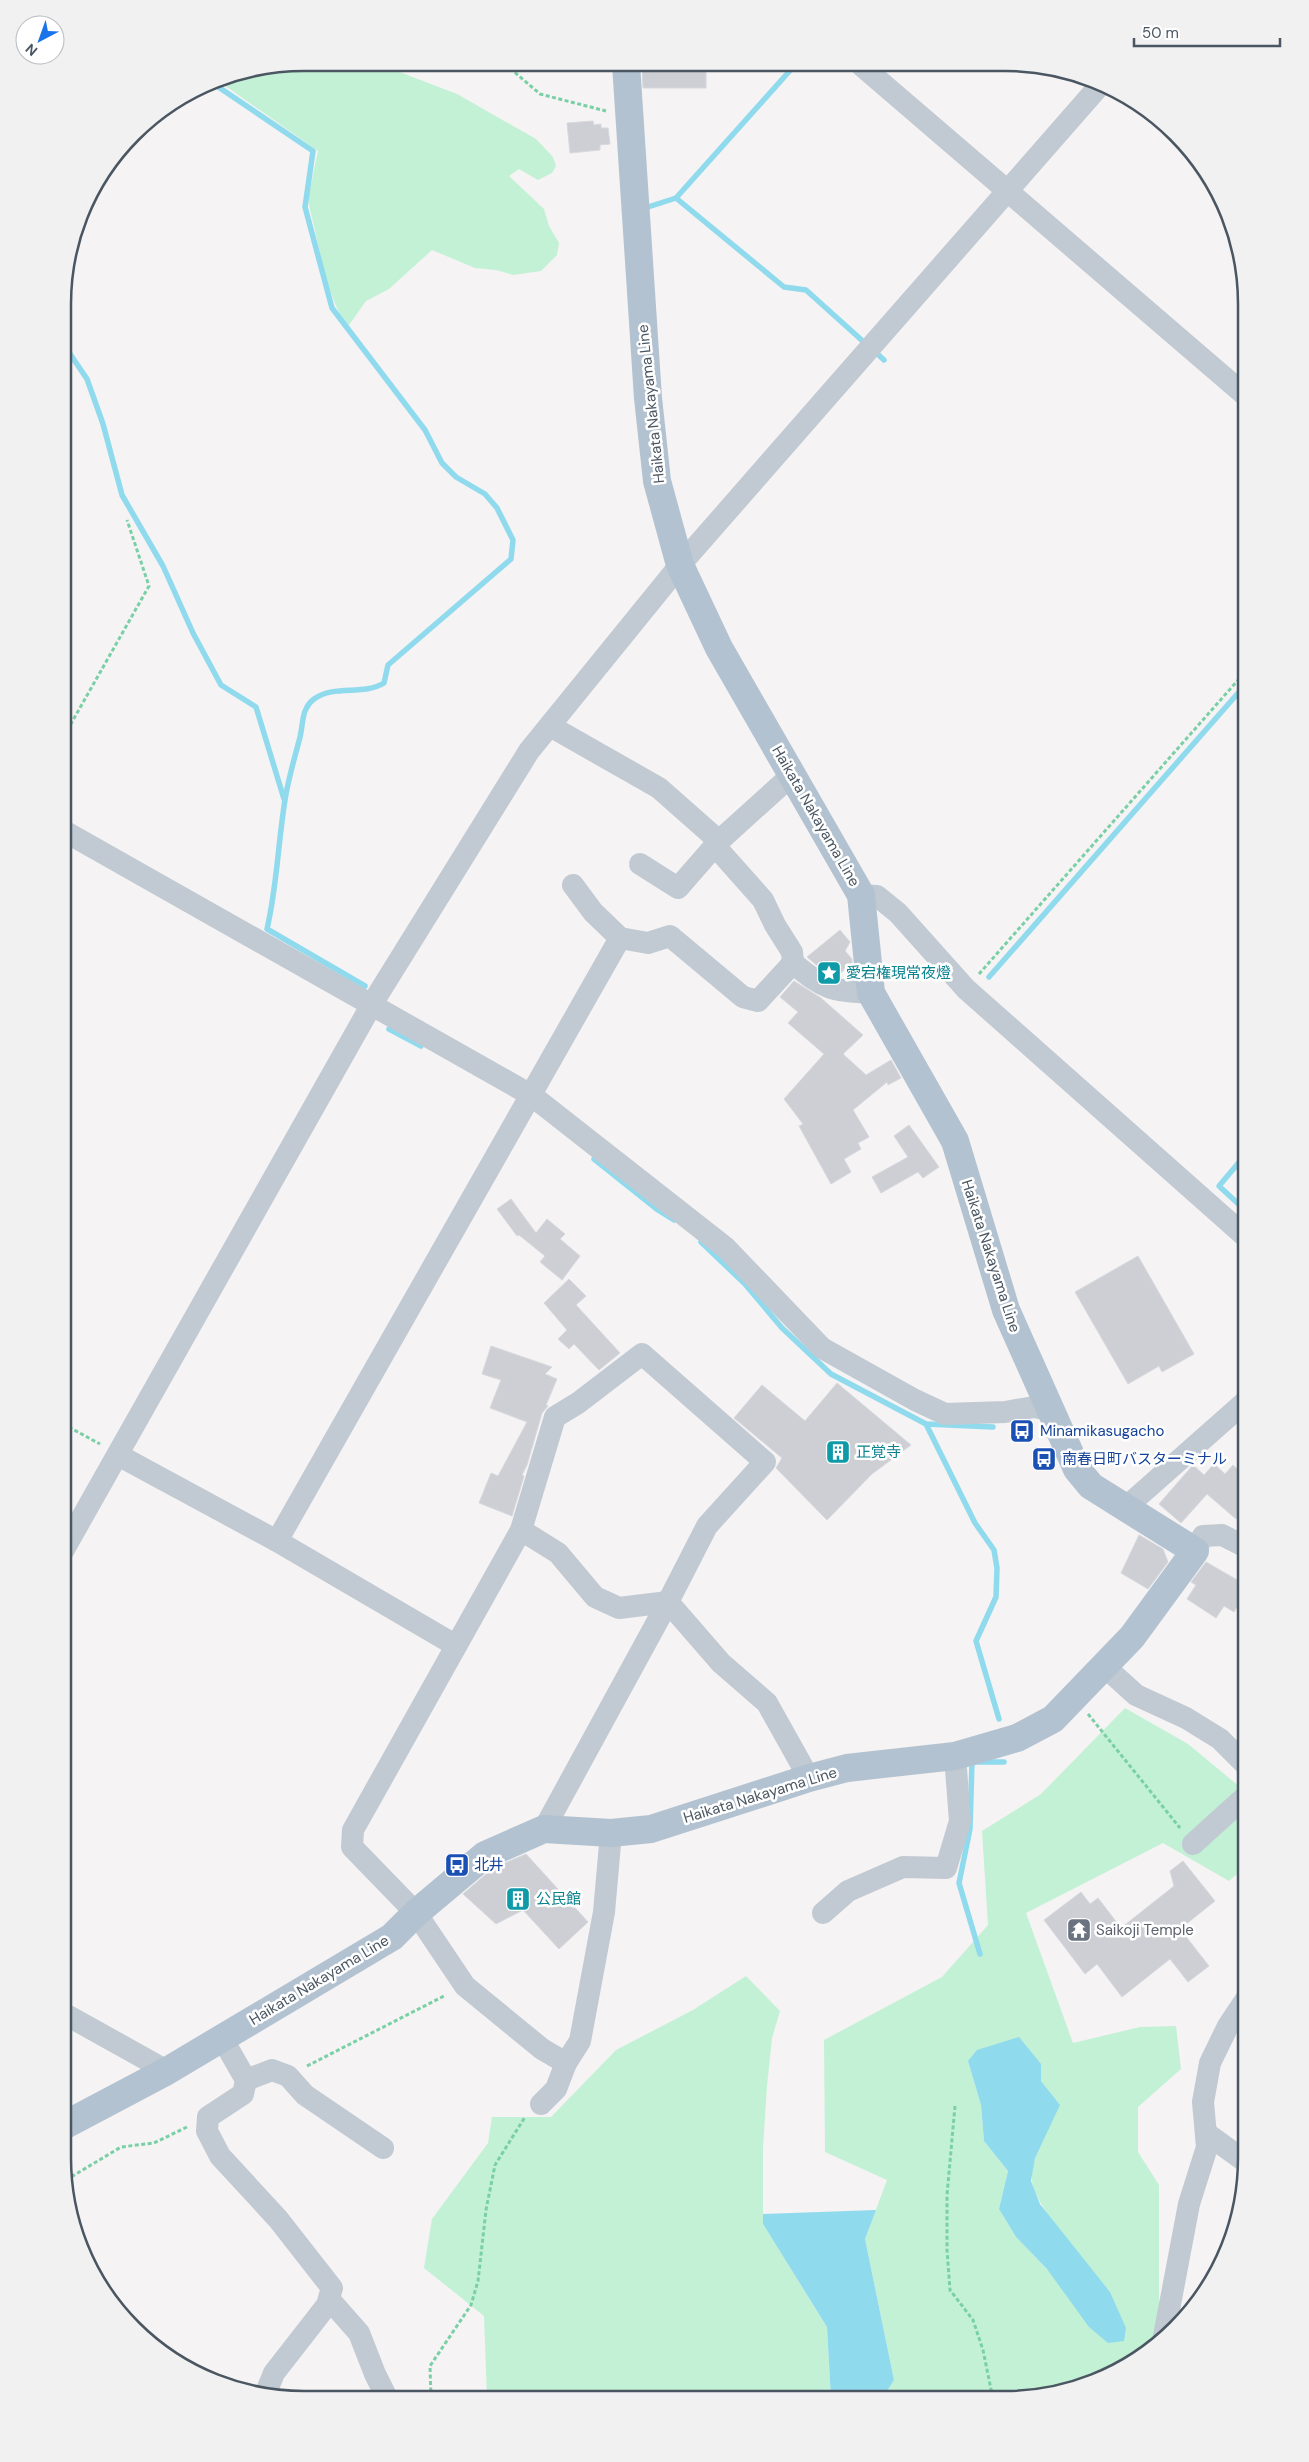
<svg xmlns="http://www.w3.org/2000/svg" width="1309" height="2462" viewBox="0 0 1309 2462" font-family="'DM Sans','Noto Sans JP',sans-serif">
  <rect width="100%" height="100%" fill="#f5f3f3"/>
  <!-- green -->
  <g fill="#c3f1d5" fill-rule="evenodd">
    <path d="M305,63h71l81,31 79,45 17,18 3,9 -4,7 -14,7 -19,-11 -10,7 35,33 5,17 10,17 -2,12 -16,16 -28,4 -17,-5 -21,-2 -43,-18 -43,39 -23,12 -17,24c-21,-17 -31,-87 -39,-115l-2,-11 10,-48 -101,-71z"/>
    <path d="M1125,1708l63,36 58,48v74l-17,15 -66,-38 -137,70 47,130 67,-16 36,-1 5,43 -43,38v45l21,33v117l29,11 -49,46 -57,28 -78,12h-122l12,-19 -29,-141 22,-59 -62,-28 -1,-112 118,-63 46,-52 -6,-94 59,-37zM968,2061l73,3v17l18,24c-10,23 -28,49 -27,75 0,24 61,91 78,112l-63,-23 -31,-32 -17,-28 9,-38 -24,-30 -3,-36z"/>
    <path d="M746,1976l34,35 -8,27 -5,48 -4,61v77l64,103 4,72 -344,-1 -3,-82 -60,-48 8,-49 56,-76 4,-26h59l65,-67 77,-40z"/>
  </g>
  <!-- water -->
  <g fill="#90daee">
    <path d="M1019,2037l22,27v17l19,24 -25,53 -4,23 9,23 70,88 16,36 -2,13 -16,2 -19,-16 -42,-58 -31,-32 -17,-28 9,-38 -24,-30 -3,-36 -13,-44 9,-11z"/>
    <path d="M876,2210l-11,29 29,141 -12,19h-51l-4,-72 -64,-103v-10z"/>
  </g>
  <g fill="none" stroke-linecap="round" stroke-linejoin="round">
    <!-- stream -->
    <g stroke="#90daee" stroke-width="5.5">
      <path d="M211,82l102,69 -8,56 27,101 93,122 17,33 14,14 29,17 12,14 16,32 -2,19 -123,106 -4,18c-21,13 -49,1 -70,16 -14,11 -10,26 -15,42 -5,19 -11,39 -14,59 -7,43 -8,86 -18,129l98,57"/>
      <path d="M676,198l108,89 22,3 60,54"/>
      <path d="M648,207l28,-9 118,-132"/>
      <path d="M64,345l23,34 16,45 19,71 41,71 30,67 28,52 35,22 28,92"/>
      <path d="M873,350l11,10"/>
      <path d="M989,977l257,-293"/>
      <path d="M389,1029l32,17"/>
      <path d="M594,1159l64,51 16,10"/>
      <path d="M1246,1211l-27,-25 27,-32"/>
      <path d="M701,1242l44,42 37,44 49,46 95,50 67,3"/>
      <path d="M926,1424l49,99 19,27 3,18 -1,29 -20,44 23,78"/>
      <path d="M980,1954l-21,-71 11,-54 2,-67h32"/>
      <path d="M212,2379h1"/>
    </g>
  </g>
  <!-- building -->
  <g fill="#cdcfd5" stroke="#d7d9de">
    <path d="M642,65h64v23h-63z"/>
    <path d="M593,121l1,4 7,-1v4h7l2,16 -10,1v5l-30,3 -3,-30z"/>
    <path d="M840,930l10,12 -5,9 7,8v4l-15,13 -17,-8 -13,-11z"/>
    <path d="M794,981l27,17 42,37 -20,19 23,21 25,-15 10,18 -13,7 -1,-3 -34,28 16,27 -11,6 3,6 -17,10 7,13 -20,12 -32,-58 4,-2 -19,-25 40,-45 -36,-31 10,-11 -18,-15z"/>
    <path d="M909,1125l30,42 -16,11 -5,-6 -37,21 -9,-16 36,-20 -14,-21z"/>
    <path d="M511,1199l25,34 11,-14 18,15 -5,5 20,17 -18,24 -22,-18 5,-6 -26,-21 -2,1 -20,-27z"/>
    <path d="M1138,1256l56,98 -32,18 -3,-6 -31,18 -53,-92z"/>
    <path d="M569,1279l17,17 -10,9 44,48 -21,17 -25,-26 -5,5 -11,-10 9,-9 -23,-27z"/>
    <path d="M491,1346l61,21 -7,7 12,5 -11,26 2,1 -6,7 -15,52 -5,10 2,1 -12,40 -33,-13 12,-30 7,3 29,-54 -37,-14 11,-28 -19,-6z"/>
    <path d="M837,1383l74,62 -39,29 -45,46 -51,-52 6,-10 -48,-40 28,-33 43,36z"/>
    <path d="M1214,1464l11,10 8,-9 13,12v30l-10,12 -29,-25 -26,29 -22,-19 34,-39 11,10z"/>
    <path d="M1139,1535l24,14 5,13 -20,27 -27,-16z"/>
    <path d="M1206,1562l40,23v6l-12,21 -10,-6 -8,12 -29,-19 9,-14 -5,-3z"/>
    <path d="M526,1854l62,68 -29,27 -36,-39 -27,14 -33,-30 30,-26z"/>
    <path d="M1183,1861l32,40 -35,28 29,37 -21,16 -18,-23 -48,38 -25,-33 -12,10 -41,-54 37,-28 9,12 8,-6 23,30 53,-42 -4,-15z"/>
  </g>
  <g fill="none" stroke-linecap="round" stroke-linejoin="round">
    <!-- path -->
    <g stroke="#7ad0a6" stroke-width="3" stroke-dasharray="4 2.5" stroke-linecap="butt">
      <path d="M505,64l35,30 66,17"/>
      <path d="M64,736l85,-150 -22,-66"/>
      <path d="M979,974l267,-303"/>
      <path d="M63,1424l37,20"/>
      <path d="M1088,1714l92,114"/>
      <path d="M307,2066l139,-71"/>
      <path d="M955,2106l-8,89v55l3,40 23,30 10,30 10,49"/>
      <path d="M66,2180l55,-33 33,-4 33,-16"/>
      <path d="M431,2398l-1,-32 41,-61 7,-24 8,-71 9,-45 30,-48"/>
    </g>
    <!-- minor -->
    <g stroke="#c1cad2" stroke-width="22">
      <path d="M862,66l384,330"/>
      <path d="M550,726l109,62 60,53 74,-67"/>
      <path d="M64,831l467,264 195,153 96,100 93,52 30,14 60,-2 29,-5 15,3"/>
      <path d="M715,846l48,54 12,25 17,27 1,11"/>
      <path d="M640,864l38,24 41,-47"/>
      <path d="M573,885l20,27 27,26"/>
      <path d="M861,895l16,1 21,17 68,76 280,248"/>
      <path d="M118,1455l159,86 178,104"/>
      <path d="M1125,1508l121,-107"/>
      <path d="M521,1530l37,23 37,44 24,11 49,-6"/>
      <path d="M277,1541l343,-603 28,5 22,-7 73,61 15,4 35,-38c32,27 37,27 78,30"/>
      <path d="M63,1551l309,-547 157,-253 151,-186 421,-481"/>
      <path d="M1195,1551l8,-15 19,-1 24,12"/>
      <path d="M668,1602l53,61 46,40 42,75"/>
      <path d="M1104,1666l32,29 50,23 34,21 26,26"/>
      <path d="M544,1829l124,-227 39,-76 58,-64 -123,-108 -64,49 -23,14 -34,113 -168,300 -1,17 64,66 49,73 77,63 24,14"/>
      <path d="M1193,1844l53,-48"/>
      <path d="M823,1913l25,-22 55,-24 43,1 14,-47 -5,-65"/>
      <path d="M63,2013l104,58"/>
      <path d="M222,2038l24,42 -3,14 -35,23 -1,14 13,25 58,63 54,69 -5,17 -53,68 -9,22"/>
      <path d="M246,2080l26,-10 16,6 17,19 78,53"/>
      <path d="M541,2104l15,-15 10,-26 14,-22 24,-129 7,-79"/>
      <path d="M1206,2133l40,29"/>
      <path d="M329,2299l30,34 16,41 12,24"/>
      <path d="M1164,2336l25,-132 18,-57 -4,-45 7,-39 18,-37 18,-27"/>
    </g>
    <!-- major -->
    <path stroke="#b3c2d1" stroke-width="28" d="M63,2126l104,-55 225,-134 24,-24 69,-58 59,-26 67,4 40,-4 158,-51 38,-10 108,-12 62,-18 36,-19 79,-82 63,-86 -104,-65 -14,-17 -71,-159 -51,-169 -84,-148 -10,-98 -142,-247 -39,-83 -23,-84 -9,-83 -22,-334"/>
  </g>
  <!-- icons -->
  <defs>
    <symbol id="sight-square" viewBox="-11 -11 22 22"><rect x="-9" y="-9" width="18" height="18" rx="4" fill="#0f9aa8" stroke="#fff"/><path d="M0-6L1.8-2.2L6-1.7L2.9 1.2L3.7 5.4L0 3.3L-3.7 5.4L-2.9 1.2L-6-1.7L-1.8-2.2Z" fill="#fff"/></symbol>
    <symbol id="bus-square" viewBox="-11 -11 22 22"><rect x="-9" y="-9" width="18" height="18" rx="4" fill="#1a4fb4" stroke="#fff"/><path d="M-5-6H5V4H4V6H2V4H-2V6H-4V4H-5ZM-3.5-4V0h7V-4ZM-3.5 1.2v1.5H-2V1.2ZM2 1.2v1.5H3.5V1.2Z" fill="#fff"/></symbol>
    <symbol id="building-square" viewBox="-11 -11 22 22"><rect x="-9" y="-9" width="18" height="18" rx="4" fill="#0f9aa8" stroke="#fff"/><path d="M-4-6H4V6H1V3H-1V6H-4ZM-2.5-4.3h1.7v1.8h-1.7ZM.8-4.3h1.7v1.8H.8ZM-2.5-1h1.7V.8h-1.7ZM.8-1h1.7V.8H.8Z" fill="#fff"/></symbol>
    <symbol id="temple-square" viewBox="-11 -11 22 22"><rect x="-9" y="-9" width="18" height="18" rx="4" fill="#6b7280" stroke="#fff"/><path d="M0-6L5-2H3V0L6.5 2.5H4V6H1.5V3h-3V6H-4V2.5H-6.5L-3 0V-2H-5Z" fill="#fff"/></symbol>
  </defs>
  <g fill-rule="evenodd">
    <use href="#sight-square" x="815" y="959" width="28" height="28"/>
    <use href="#bus-square" x="1008" y="1417" width="28" height="28"/>
    <use href="#building-square" x="824" y="1438" width="28" height="28"/>
    <use href="#bus-square" x="1030" y="1445" width="28" height="28"/>
    <use href="#bus-square" x="443" y="1851" width="28" height="28"/>
    <use href="#building-square" x="504" y="1885" width="28" height="28"/>
    <use href="#temple-square" x="1065" y="1916" width="28" height="28"/>
  </g>
  <g text-anchor="middle" stroke-width="5" stroke-linejoin="round" paint-order="stroke">
    <!-- street labels -->
    <g font-size="15" fill="#4a5661" stroke="#fff">
      <text transform="translate(651 404) rotate(-96)" y="5">Haikata Nakayama Line</text>
      <text transform="translate(816 816) rotate(60)" y="5">Haikata Nakayama Line</text>
      <text transform="translate(991 1256) rotate(72)" y="5">Haikata Nakayama Line</text>
      <text transform="translate(760 1795) rotate(-17)" y="5">Haikata Nakayama Line</text>
      <text transform="translate(319 1980) rotate(-31)" y="5">Haikata Nakayama Line</text>
    </g>
    <!-- culture labels -->
    <g font-size="15" fill="#0d838f" stroke="#fff" text-anchor="start">
      <text x="846" y="978">愛宕権現常夜燈</text>
      <text x="856" y="1457">正覚寺</text>
      <text x="536" y="1904">公民館</text>
    </g>
    <!-- transit labels -->
    <g font-size="15" fill="#164399" stroke="#fff" text-anchor="start">
      <text x="1040" y="1436">Minamikasugacho</text>
      <text x="1062" y="1464">南春日町バスターミナル</text>
      <text x="474" y="1870">北井</text>
    </g>
    <!-- worship labels -->
    <g font-size="15" fill="#5b616d" stroke="#fff" text-anchor="start">
      <text x="1096" y="1935">Saikoji Temple</text>
    </g>
  </g>
  <!-- crop -->
  <path d="M0 0H1309V2462H0ZM304 71H1005A233 233 0 0 1 1238 304V2158A233 233 0 0 1 1005 2391H304A233 233 0 0 1 71 2158V304A233 233 0 0 1 304 71Z" fill="#f1f1f2" fill-rule="evenodd"/>
  <path fill="none" stroke="#4a5661" stroke-width="2.5" d="M304 71H1005A233 233 0 0 1 1238 304V2158A233 233 0 0 1 1005 2391H304A233 233 0 0 1 71 2158V304A233 233 0 0 1 304 71Z"/>
  <!-- north arrow -->
  <g transform="translate(40 40) rotate(221)"><circle r="24" fill="#ffffff" stroke="#b7bbc0"/>
  <path d="M0-4L9 19L0 12L-9 19Z" fill="#1a73e8"/>
  <text y="-8" font-size="14" font-weight="bold" text-anchor="middle" fill="#4a5661">N</text>
  </g>
  <!-- scale -->
  <path d="M1134 38v8h146v-8" fill="none" stroke="#4a5661" stroke-width="2.5"/>
  <text x="1142" y="38" font-size="15" fill="#4a5661" stroke="#ffffff" stroke-width="4" paint-order="stroke">50 m</text>
</svg>
